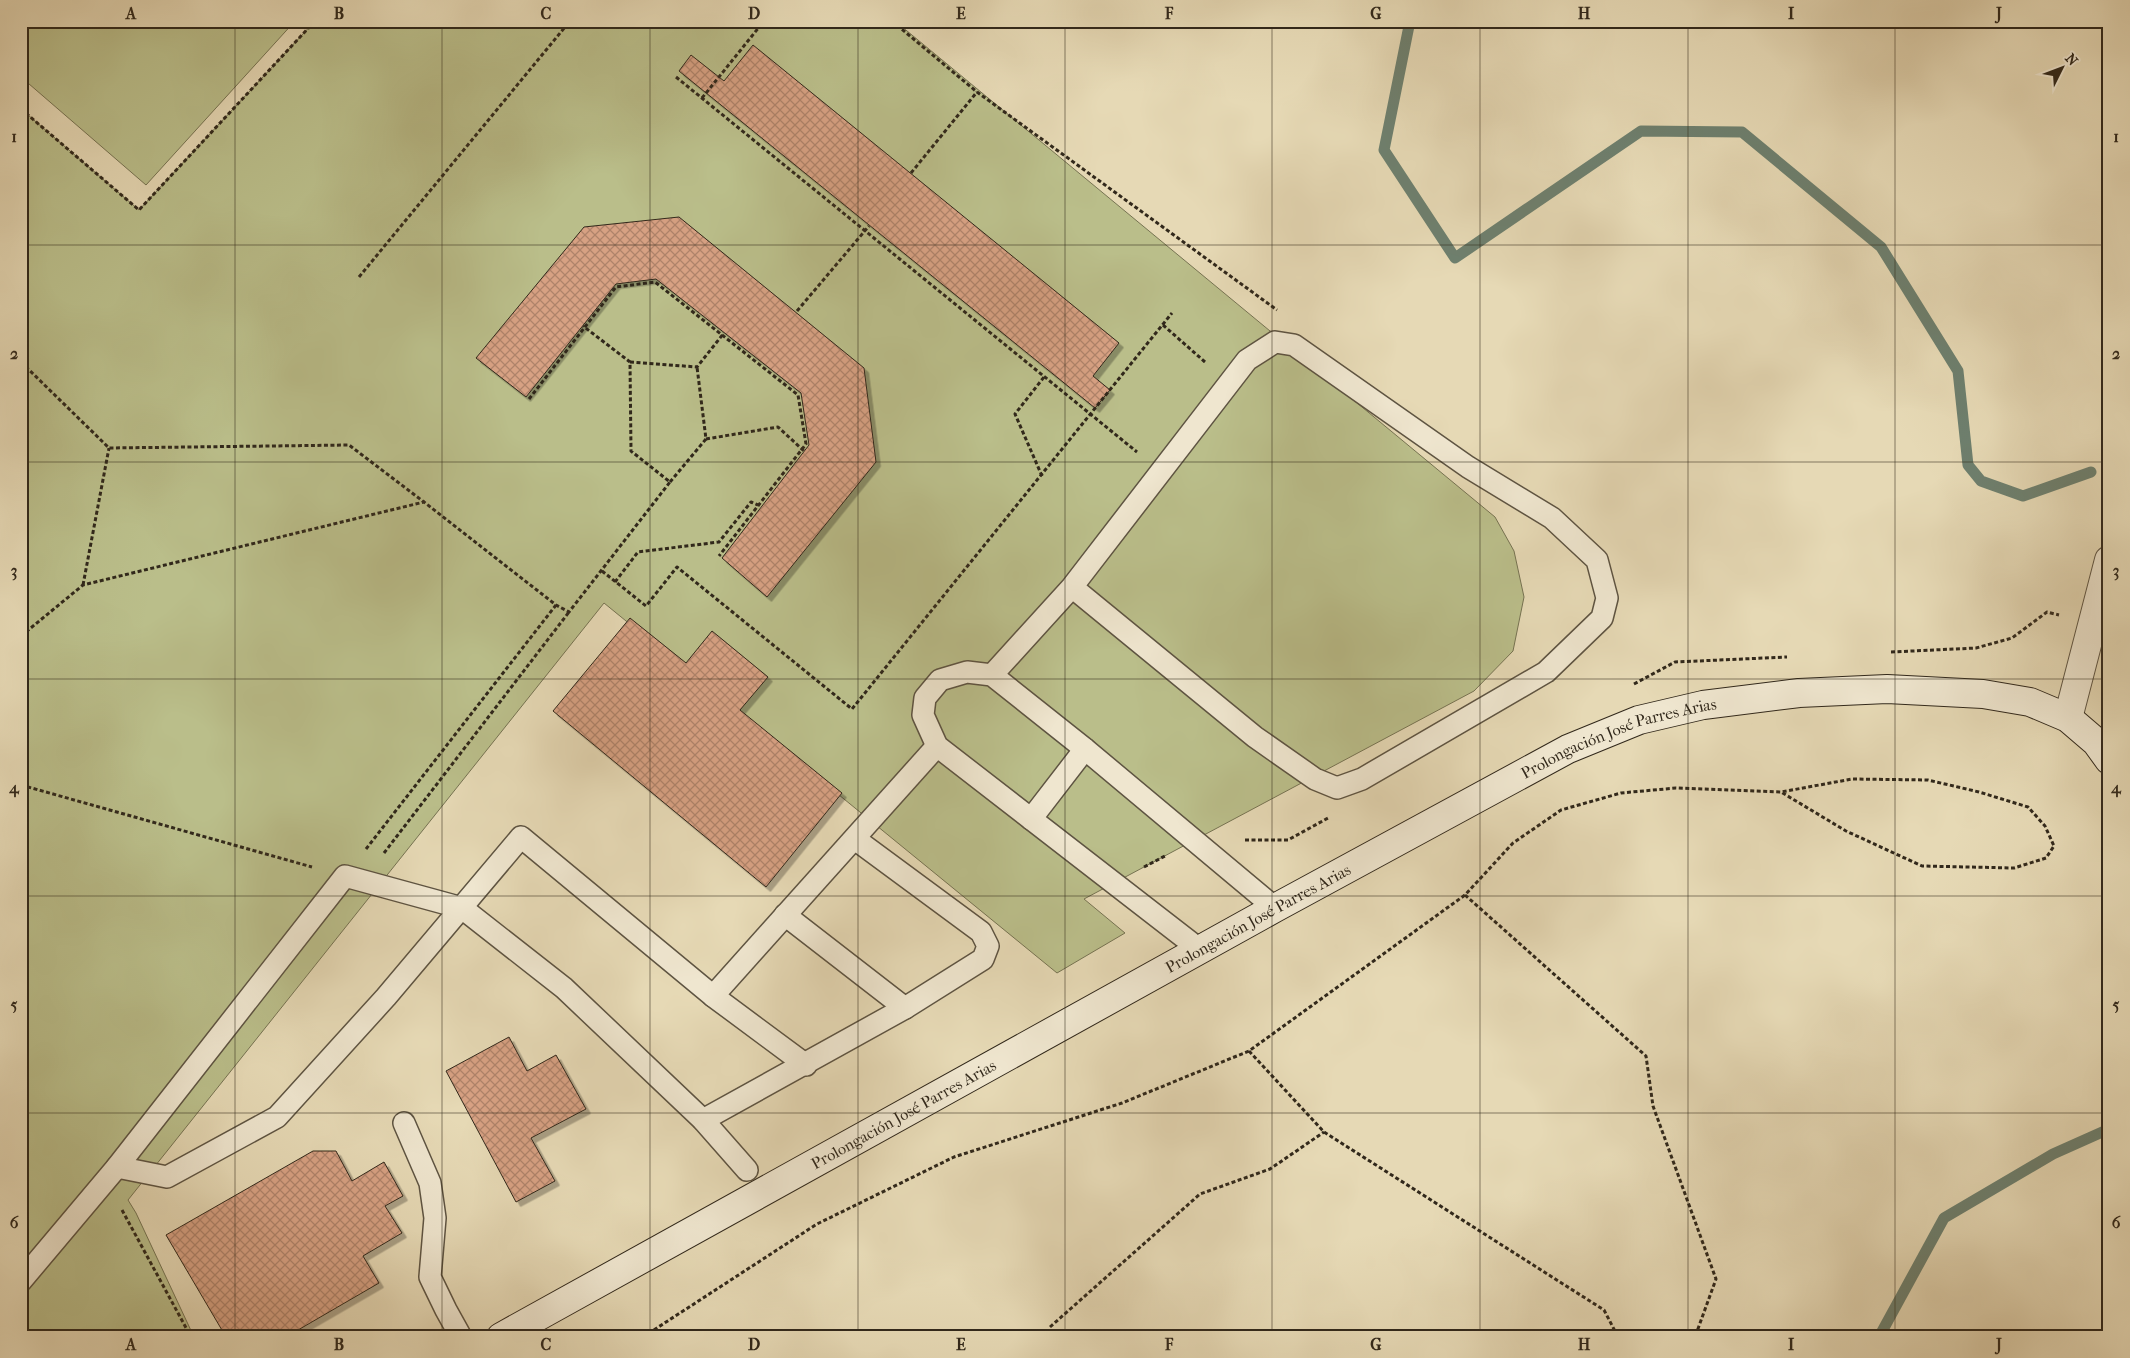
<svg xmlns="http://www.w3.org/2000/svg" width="2130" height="1358" viewBox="0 0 2130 1358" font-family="'IM FELL French Canon',serif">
  <defs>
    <pattern id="building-cross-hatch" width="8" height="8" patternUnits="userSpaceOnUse" patternTransform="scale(1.25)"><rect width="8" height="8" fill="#d7a183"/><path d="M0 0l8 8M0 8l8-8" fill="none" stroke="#af836a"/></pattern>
    <filter id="shadow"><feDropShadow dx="4.5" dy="4.5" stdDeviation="0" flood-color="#0004"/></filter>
  </defs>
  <rect width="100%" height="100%" fill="#e6d9b5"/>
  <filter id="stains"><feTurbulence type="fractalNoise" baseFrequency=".004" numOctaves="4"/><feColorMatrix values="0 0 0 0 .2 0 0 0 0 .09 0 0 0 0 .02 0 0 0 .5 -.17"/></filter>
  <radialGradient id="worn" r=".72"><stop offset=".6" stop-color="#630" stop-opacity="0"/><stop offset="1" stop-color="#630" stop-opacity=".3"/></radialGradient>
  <!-- green -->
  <g fill="#babe8a" stroke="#767352">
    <path d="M21,21h274l-149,164 -125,-108z"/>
    <path d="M315,21h580l600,496 19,34 10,46 -11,54 -39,40 -390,208 41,34 -68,40 -453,-370 -476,597 8,13 58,124h-173v-1228l118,101z"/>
  </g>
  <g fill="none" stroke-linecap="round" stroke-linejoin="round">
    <!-- stream -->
    <g stroke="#6e806f" stroke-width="11">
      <path d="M1410,21l-26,129 71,108 186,-127 101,1 139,115 77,124 10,94 13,16 42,15 68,-24"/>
      <path d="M1879,1337l65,-119 109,-64 56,-25"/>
    </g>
  </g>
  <!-- building -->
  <g fill="url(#building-cross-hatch)" stroke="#31281b" filter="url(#shadow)">
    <path d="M753,45l366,298 -26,33 17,14 -15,18 -416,-337 12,-16 33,26z"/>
    <path d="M679,217l185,151 12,94 -109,135 -45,-39 87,-113 -8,-52 -145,-114 -40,5 -90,113 -50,-39 108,-131z"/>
    <path d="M630,618l56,45 26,-32 56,46 -28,33 102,83 -76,94 -213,-176z"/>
    <path d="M509,1037l18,34 29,-16 30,54 -55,29 24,43 -39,21 -70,-131z"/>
    <path d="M313,1151h23l16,30 32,-19 19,34 -18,10 17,27 -39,23 16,27 -93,54h-60l-60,-102z"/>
  </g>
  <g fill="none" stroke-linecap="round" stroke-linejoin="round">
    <defs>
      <g id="service">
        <path d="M992,675l80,-88 175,-227 28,-18 19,3 174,122 84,51 45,42 10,38 -5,20 -56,54 -184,107 -25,9 -22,-9 -60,-42 -183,-150"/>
        <path d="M1031,819l54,-70"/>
        <path d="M785,915l120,93"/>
        <path d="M1199,949l-262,-203 -14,-31 2,-17 15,-18 27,-8 25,3 93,74 190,159"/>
        <path d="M713,996l224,-250"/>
        <path d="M703,1120l202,-112 78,-49 5,-13 -7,-14 -126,-93"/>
        <path d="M404,1123l26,60 5,35 -5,59 16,33 15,27"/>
        <path d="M117,1167l50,10 110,-60 109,-120 135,-160 192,159 93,69"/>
        <path d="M21,1281l96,-114 228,-291 117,32 102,80 139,132 44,50"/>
      </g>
      <path id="minor" d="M2068,718l41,-158"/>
      <g id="secondary">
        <path id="s1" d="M501,1337l774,-429 293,-159 71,-29 64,-15 96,-12 88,-4 96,5 47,8 38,16 28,24 13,18"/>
      </g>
    </defs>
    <!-- service casing -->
    <use href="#service" stroke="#5e5442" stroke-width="24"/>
    <!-- minor casing -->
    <use href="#minor" stroke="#5e5442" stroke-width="30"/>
    <!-- secondary casing -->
    <use href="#secondary" stroke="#31281b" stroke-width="30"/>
    <!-- path -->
    <g stroke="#31281b" stroke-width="3" stroke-dasharray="4 2.5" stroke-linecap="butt">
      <path d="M892,21l85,71 300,218"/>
      <path d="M676,77l461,375"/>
      <path d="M702,98l62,-77"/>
      <path d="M21,109l118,101 176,-189"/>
      <path d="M911,173l66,-81"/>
      <path d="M359,277l211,-256"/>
      <path d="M797,311l72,-85"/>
      <path d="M1163,325l42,37"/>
      <path d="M21,362l88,86 240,-3 75,57"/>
      <path d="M630,362l67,5 27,-34"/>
      <path d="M529,399l87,-112 39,-5 143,113 8,49 -87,112"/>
      <path d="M706,439l72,-12 26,24"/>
      <path d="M1042,476l-27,-62 29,-37"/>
      <path d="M670,482l36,-43 -9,-72"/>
      <path d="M602,571l44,35 31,-39 175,142 320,-396"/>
      <path d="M615,582l23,-30 81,-10 32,-40 7,3"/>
      <path d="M83,585l26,-137"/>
      <path d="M21,636l62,-51 341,-83 132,103 13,7 101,-130 -39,-31 -1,-89 -47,-36"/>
      <path d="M1891,652l85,-4 36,-10 35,-26 12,3"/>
      <path d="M1634,684l41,-22 112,-5"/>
      <path d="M21,785l291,82"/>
      <path d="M1245,840h43l40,-22"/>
      <path d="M366,849l190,-244"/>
      <path d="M384,853l185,-241"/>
      <path d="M1144,867l21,-11"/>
      <path d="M1465,895l181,161 7,50 63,173 -21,58"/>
      <path d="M1249,1051l75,81 280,178 14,27"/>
      <path d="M122,1210l69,127"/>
      <path d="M1050,1327l150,-133 70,-25 54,-37"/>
      <path d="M643,1337l174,-113 137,-67 168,-54 127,-52 216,-156 48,-52 48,-33 60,-17 55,-5 105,4 71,-13 76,1 51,12 49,15 17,19 9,20 -8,12 -32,10 -92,-2 -76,-35 -65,-39"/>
    </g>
    <!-- service -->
    <use href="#service" stroke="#efe6cf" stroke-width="21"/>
    <!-- minor -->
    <use href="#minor" stroke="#efe6cf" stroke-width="28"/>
    <!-- secondary -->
    <use href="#secondary" stroke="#efe6cf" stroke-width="28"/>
  </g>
  <!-- grid -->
  <path fill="none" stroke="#31281b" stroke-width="1" stroke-opacity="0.55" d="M235,21v1316M442,21v1316M650,21v1316M858,21v1316M1065,21v1316M1272,21v1316M1480,21v1316M1688,21v1316M1895,21v1316M21,245h2088M21,462h2088M21,679h2088M21,896h2088M21,1113h2088"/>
  <g text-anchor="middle" stroke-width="4" stroke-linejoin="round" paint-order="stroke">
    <!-- street labels -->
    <g font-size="16" fill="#31281b" stroke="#efe6cf">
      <text dy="6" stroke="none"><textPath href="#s1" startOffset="1270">Prolongación José Parres Arias</textPath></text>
      <text dy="6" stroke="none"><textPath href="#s1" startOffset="865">Prolongación José Parres Arias</textPath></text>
      <text dy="6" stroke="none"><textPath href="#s1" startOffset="460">Prolongación José Parres Arias</textPath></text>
    </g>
  </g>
  <!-- margin -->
  <rect width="2130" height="1358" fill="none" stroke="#e6d9b5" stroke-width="55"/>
  <!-- north arrow -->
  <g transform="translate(2062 68) rotate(48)" stroke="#efe6cf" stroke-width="4" paint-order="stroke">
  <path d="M0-4L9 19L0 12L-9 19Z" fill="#31281b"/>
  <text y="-8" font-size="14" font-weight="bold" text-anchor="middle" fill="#31281b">N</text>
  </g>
  <rect x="28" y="28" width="2074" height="1302" fill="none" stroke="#31281b" stroke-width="2"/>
  <g font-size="16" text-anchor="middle" font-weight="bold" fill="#31281b">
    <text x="131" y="19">A</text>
    <text x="339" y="19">B</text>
    <text x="546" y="19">C</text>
    <text x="754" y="19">D</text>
    <text x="961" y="19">E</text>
    <text x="1169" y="19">F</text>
    <text x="1376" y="19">G</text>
    <text x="1584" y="19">H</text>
    <text x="1791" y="19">I</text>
    <text x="1999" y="19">J</text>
    <text x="14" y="142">1</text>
    <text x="2116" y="142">1</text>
    <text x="14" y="359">2</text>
    <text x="2116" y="359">2</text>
    <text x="14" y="576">3</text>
    <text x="2116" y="576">3</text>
    <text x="14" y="793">4</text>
    <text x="2116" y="793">4</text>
    <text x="14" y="1010">5</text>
    <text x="2116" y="1010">5</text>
    <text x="14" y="1228">6</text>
    <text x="2116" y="1228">6</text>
    <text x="131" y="1350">A</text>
    <text x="339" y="1350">B</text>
    <text x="546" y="1350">C</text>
    <text x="754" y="1350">D</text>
    <text x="961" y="1350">E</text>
    <text x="1169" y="1350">F</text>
    <text x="1376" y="1350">G</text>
    <text x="1584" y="1350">H</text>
    <text x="1791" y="1350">I</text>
    <text x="1999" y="1350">J</text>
  </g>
  <rect width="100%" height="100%" filter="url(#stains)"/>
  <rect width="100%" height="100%" fill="url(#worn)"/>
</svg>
